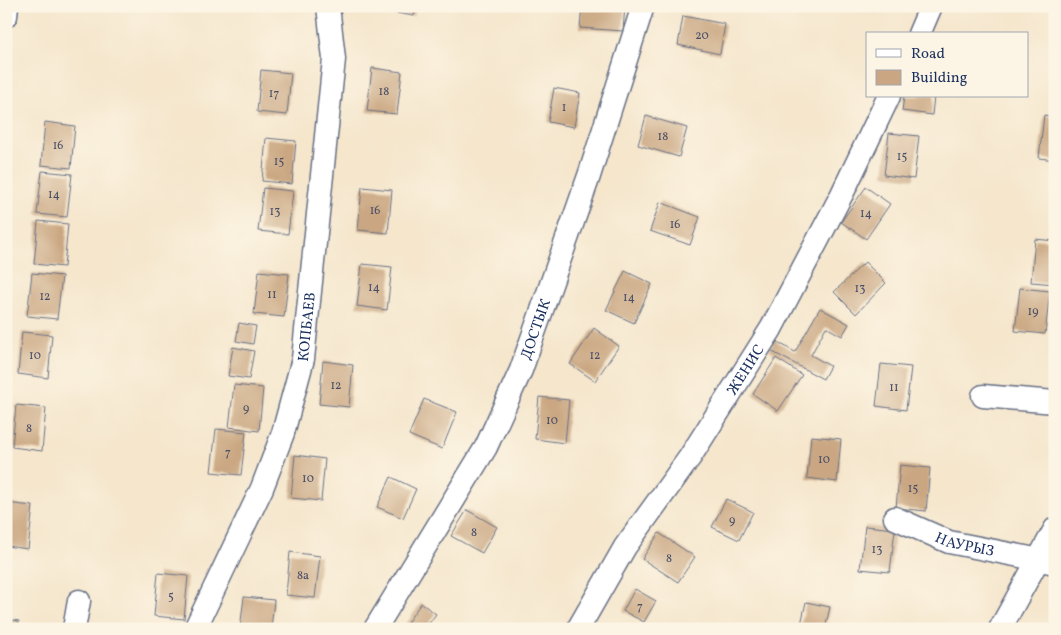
<svg xmlns="http://www.w3.org/2000/svg" width="1061" height="635" viewBox="0 0 1061 635" font-family="Vollkorn,serif">
  <rect width="100%" height="100%" fill="#fcf5e5"/>
  <filter id="ink" filterUnits="userSpaceOnUse"><feTurbulence type="fractalNoise" baseFrequency=".02" numOctaves="2"/><feDisplacementMap in="SourceGraphic" scale="10" xChannelSelector="R" yChannelSelector="G"/><feConvolveMatrix kernelMatrix="1 2 1 2 8 2 1 2 1" color-interpolation-filters="sRGB"/></filter>
  <filter id="wash" filterUnits="userSpaceOnUse"><feTurbulence type="fractalNoise" baseFrequency=".0096" numOctaves="4" result="noise"/><feDisplacementMap in="SourceGraphic" scale="20" xChannelSelector="R" yChannelSelector="G"/><feGaussianBlur stdDeviation="1.12" result="paint"/><feColorMatrix in="noise" values="0 0 0 0 0 0 0 0 0 0 0 0 0 0 0 0 0 1.4 0 .05"/><feComposite in="paint" operator="in"/></filter>
  <g filter="url(#wash)">
    <rect width="100%" height="100%" fill="#f5e6cc"/>
    <g id="blocks">
      <!-- building -->
      <g fill="#caa782">
        <path d="M385,6h31l-2,10 -30,-5z"/>
        <path d="M582,6h43l-2,25 -43,-3z"/>
        <path d="M683,16l42,8 -5,30 -42,-9z"/>
        <path d="M372,68l30,4 -5,42 -30,-3z"/>
        <path d="M261,70l30,3 -4,42 -30,-3z"/>
        <path d="M554,88l26,5 -6,34 -26,-5z"/>
        <path d="M904,96h30l-2,19 -30,-4z"/>
        <path d="M1044,115l11,2v43l-16,-2z"/>
        <path d="M646,116l41,12 -8,29 -41,-12z"/>
        <path d="M45,122l30,4 -4,42 -30,-3z"/>
        <path d="M889,133l30,3 -5,43 -30,-4z"/>
        <path d="M266,138l30,3 -4,43 -30,-3z"/>
        <path d="M42,171l30,3 -5,43 -30,-3z"/>
        <path d="M362,187l30,3 -4,43 -30,-3z"/>
        <path d="M866,187l24,17 -24,35 -25,-17z"/>
        <path d="M263,188l30,3 -5,43 -30,-3z"/>
        <path d="M660,202l40,15 -10,28 -40,-14z"/>
        <path d="M38,221l30,3 -4,43 -30,-3z"/>
        <path d="M1035,239l20,2v43l-24,-2z"/>
        <path d="M865,262l21,21 -30,31 -22,-22z"/>
        <path d="M362,264l30,3 -5,43 -30,-4z"/>
        <path d="M259,271l30,3 -5,43 -30,-3z"/>
        <path d="M625,271l27,13 -18,39 -28,-13z"/>
        <path d="M32,273l30,3 -5,43 -30,-3z"/>
        <path d="M1020,288l30,3 -5,43 -30,-3z"/>
        <path d="M820,308l29,16 -7,12 -16,-9 -15,28 19,11 -7,13 -54,-29 5,-10 21,12z"/>
        <path d="M239,323l17,3 -3,18 -17,-3z"/>
        <path d="M594,328l25,18 -24,35 -25,-17z"/>
        <path d="M22,332l30,3 -4,43 -30,-4z"/>
        <path d="M233,347l21,4 -5,28 -21,-3z"/>
        <path d="M776,358l26,17 -24,36 -25,-17z"/>
        <path d="M323,361l30,4 -4,42 -30,-3z"/>
        <path d="M881,364l30,3 -5,43 -30,-4z"/>
        <path d="M234,385l29,3 -4,43 -30,-4z"/>
        <path d="M539,397l30,3 -4,43 -30,-4z"/>
        <path d="M424,399l33,13 -15,37 -33,-14z"/>
        <path d="M16,405l30,3 -4,43 -30,-4z"/>
        <path d="M216,429l30,3 -5,43 -30,-3z"/>
        <path d="M811,436l30,3 -4,43 -30,-4z"/>
        <path d="M295,455l30,4 -4,42 -30,-3z"/>
        <path d="M900,465l30,3 -4,43 -30,-3z"/>
        <path d="M391,477l25,12 -13,29 -26,-11z"/>
        <path d="M726,499l27,13 -14,28 -27,-13z"/>
        <path d="M6,503l27,3 -5,43 -22,-3z"/>
        <path d="M467,510l30,17 -15,26 -31,-17z"/>
        <path d="M865,526l30,3 -5,43 -30,-3z"/>
        <path d="M659,533l36,24 -17,25 -36,-23z"/>
        <path d="M290,552l30,4 -5,42 -29,-3z"/>
        <path d="M158,573l30,3 -4,43 -30,-3z"/>
        <path d="M635,589l21,12 -12,21 -21,-11z"/>
        <path d="M244,597l30,3 -3,29h-31z"/>
        <path d="M806,602l24,5 -5,22h-25z"/>
        <path d="M421,603l15,11 -11,15h-19l-2,-2z"/>
        <path d="M6,619l13,2 -1,8h-12z"/>
      </g>
    </g>
  </g>
  <g filter="url(#ink)">
    <use href="#blocks" fill-opacity="0" stroke="#676f84" stroke-width="1"/>
    <g fill="none" stroke-linecap="round" stroke-linejoin="round">
      <defs>
        <g id="minor">
          <path d="M6,16l1,-10"/>
          <path d="M919,34l12,-28"/>
          <path d="M983,396l72,6"/>
          <path id="s1" d="M895,518l54,24 106,21"/>
          <path d="M74,629l5,-28"/>
          <path id="s2" d="M195,629l67,-141 21,-55 20,-74 31,-300 -6,-53"/>
          <path id="s3" d="M375,629l111,-182 35,-77 68,-194 54,-170"/>
          <path id="s4" d="M578,629l47,-82 65,-90 81,-128 71,-135 47,-98"/>
          <path d="M1000,629l55,-100"/>
        </g>
      </defs>
      <!-- minor casing -->
      <use href="#minor" stroke="#676f84" stroke-width="25"/>
      <!-- minor -->
      <use href="#minor" stroke="#fff" stroke-width="22"/>
    </g>
  </g>
  <g text-anchor="middle" stroke-width="4" stroke-linejoin="round" paint-order="stroke">
    <!-- number labels -->
    <g font-size="12" fill="#474d67">
      <text x="702" y="39">20</text>
      <text x="384" y="95">18</text>
      <text x="274" y="97">17</text>
      <text x="564" y="111">1</text>
      <text x="663" y="140">18</text>
      <text x="58" y="149">16</text>
      <text x="902" y="160">15</text>
      <text x="279" y="165">15</text>
      <text x="54" y="198">14</text>
      <text x="375" y="214">16</text>
      <text x="275" y="215">13</text>
      <text x="866" y="217">14</text>
      <text x="675" y="228">16</text>
      <text x="374" y="291">14</text>
      <text x="860" y="292">13</text>
      <text x="272" y="298">11</text>
      <text x="45" y="300">12</text>
      <text x="629" y="301">14</text>
      <text x="1033" y="315">19</text>
      <text x="35" y="359">10</text>
      <text x="595" y="359">12</text>
      <text x="336" y="389">12</text>
      <text x="894" y="391">11</text>
      <text x="246" y="412">9</text>
      <text x="552" y="424">10</text>
      <text x="29" y="432">8</text>
      <text x="228" y="456">7</text>
      <text x="824" y="463">10</text>
      <text x="308" y="482">10</text>
      <text x="913" y="492">15</text>
      <text x="732" y="524">9</text>
      <text x="474" y="536">8</text>
      <text x="877" y="553">13</text>
      <text x="669" y="562">8</text>
      <text x="303" y="579">8а</text>
      <text x="171" y="600">5</text>
      <text x="640" y="610">7</text>
    </g>
    <!-- street labels -->
    <g font-size="15" fill="#1b2f5e" stroke="#fcf5e5">
      <text dy="5" stroke="none"><textPath href="#s2" startOffset="324">КОПБАЕВ</textPath></text>
      <text dy="5" stroke="none"><textPath href="#s3" startOffset="341">ДОСТЫК</textPath></text>
      <text dy="5" stroke="none"><textPath href="#s4" startOffset="309">ЖЕНИС</textPath></text>
      <text dy="5" stroke="none"><textPath href="#s1" startOffset="75">НАУРЫЗ</textPath></text>
    </g>
  </g>
  <!-- margin -->
  <rect width="1061" height="635" fill="none" stroke="#fcf5e5" stroke-width="25"/>
  <!-- legend -->
  <rect x="866" y="32" width="162" height="65" fill="#fcf5e5" stroke="#a2a6af"/>
  <rect x="876" y="49" width="25" height="8" fill="#ffffff" stroke="#a2a6af"/>
  <text x="911" y="58" font-size="15" fill="#1b2f5e">Road</text>
  <rect x="876" y="70" width="25" height="15" fill="#caa782" stroke="#a2a6af"/>
  <text x="911" y="82" font-size="15" fill="#1b2f5e">Building</text>
</svg>
